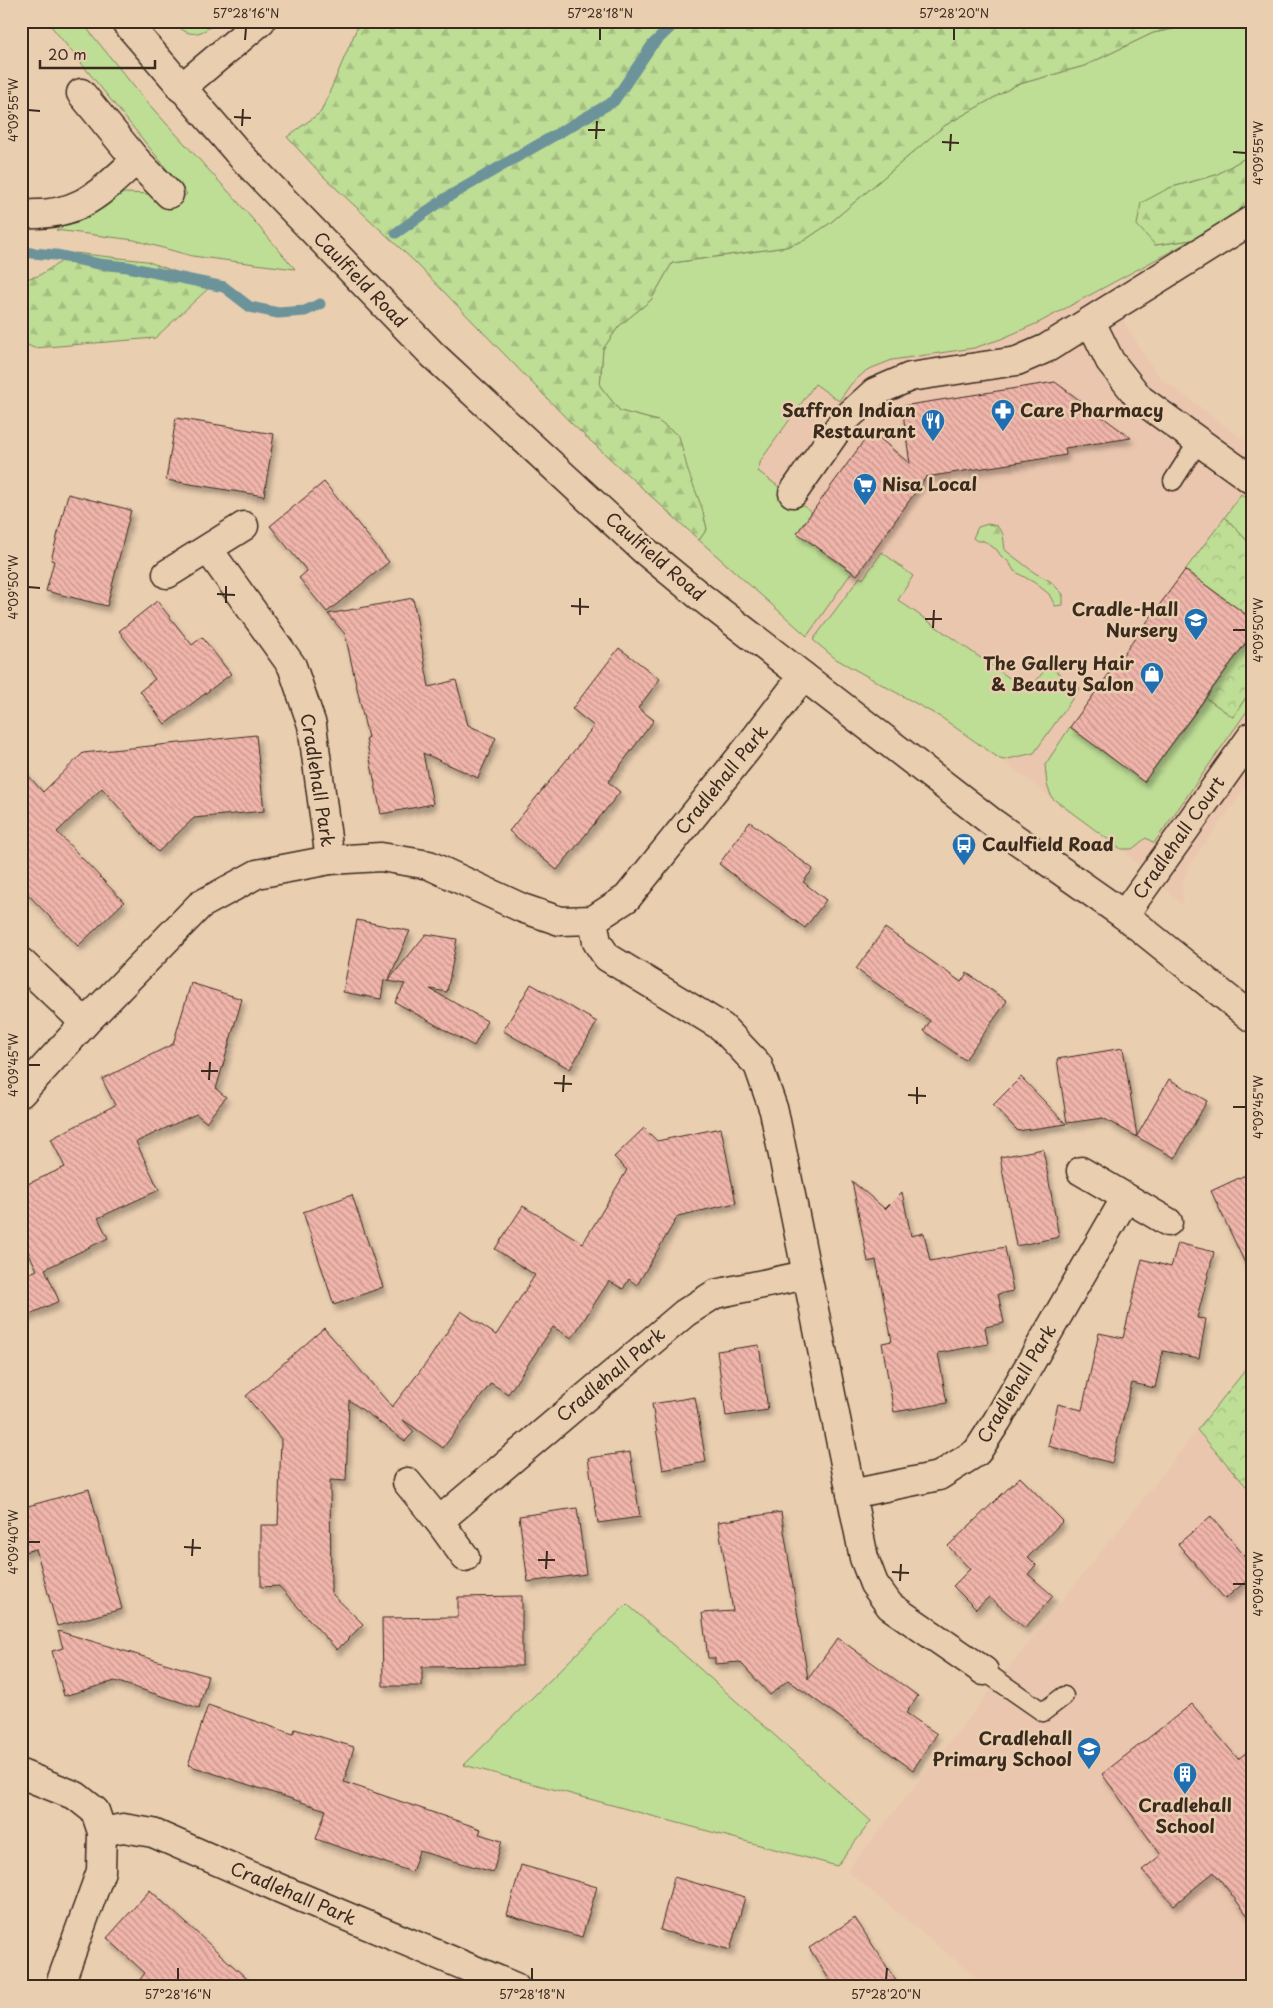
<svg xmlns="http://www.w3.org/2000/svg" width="1273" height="2008" viewBox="0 0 1273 2008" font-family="'Playpen Sans',sans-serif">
  <defs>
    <pattern id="forest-firs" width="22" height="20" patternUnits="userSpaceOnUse" patternTransform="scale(1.25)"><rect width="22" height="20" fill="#bedd95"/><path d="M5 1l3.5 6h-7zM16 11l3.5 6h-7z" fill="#a4be80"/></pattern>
    <pattern id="park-crowns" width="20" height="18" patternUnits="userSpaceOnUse" patternTransform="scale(1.25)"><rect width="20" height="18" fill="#bedd95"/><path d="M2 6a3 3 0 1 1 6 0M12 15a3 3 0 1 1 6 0" fill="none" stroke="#a4be80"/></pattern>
    <pattern id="building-back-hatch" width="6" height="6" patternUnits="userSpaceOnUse" patternTransform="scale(1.25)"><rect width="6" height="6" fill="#f0b5ab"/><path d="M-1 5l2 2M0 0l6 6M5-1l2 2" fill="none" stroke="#c4938b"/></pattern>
    <filter id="shadow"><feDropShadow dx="3" dy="5.5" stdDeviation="2.5" flood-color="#0004"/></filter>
  </defs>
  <rect width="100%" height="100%" fill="#e9ceb0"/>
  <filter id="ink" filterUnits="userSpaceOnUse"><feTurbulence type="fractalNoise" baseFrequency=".02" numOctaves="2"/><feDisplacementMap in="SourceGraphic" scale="10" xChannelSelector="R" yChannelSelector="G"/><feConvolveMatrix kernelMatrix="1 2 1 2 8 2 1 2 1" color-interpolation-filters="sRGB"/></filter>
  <g filter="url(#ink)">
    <!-- built -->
    <g fill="#ebc6ae">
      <path d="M1104,289l47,77 10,12 91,68v333l-60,82 -10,20 1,24 -62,-56 -121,-90 -58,-41 -106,-59 -137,-119 62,-80 54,-77 24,18 12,-17 16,-14 25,-10 82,-12 66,-26z"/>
      <path d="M1252,1362v625h-264l-141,-116z"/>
    </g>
    <!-- grass -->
    <g fill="#bedd95" stroke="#7c845a">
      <path d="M47,21h34l63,78 93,102 58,68 -103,-13 -58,-16 -78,-10 68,-37 26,1 21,13 16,-13z"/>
      <path d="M173,21h45c-17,14 -29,19 -45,0z"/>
      <path d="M1212,21l40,2v131l-36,21 -47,13 -14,57 37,-5 -152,82 -39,17 -27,9 -82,12 -25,10 -16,14 -12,17 -24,-17 -54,76 -3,11 54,41 -15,21 55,39 -45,64 -108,-96 8,-11c-10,-42 -27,-71 -49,-108l-38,-10 -20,-25 3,-37 16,-23 32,-26 21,-37 114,-16 19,-7 25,-17 114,-97 72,-41 68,-19 69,-33z"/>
      <path d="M1241,494l11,9v43l-27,-29z"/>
      <path d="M882,552l31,24 -15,24 130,91 20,-25 32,22 -46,65 -30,7 -4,-1 -58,-41 -106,-59 -23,-19 47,-63 3,2z"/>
      <path d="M1252,688v16l-98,139 -8,-5 -14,11h-11l-69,-51 -5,-13 -2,-20 25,-38 74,55 62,-84 27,19z"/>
      <path d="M627,1604l244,217 -34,45 -373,-101z"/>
    </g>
    <!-- forest -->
    <g fill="url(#forest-firs)" stroke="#7c845a">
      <path d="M360,21h852l-59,12 -69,33 -68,19 -72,41 -114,97 -25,17 -19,7 -114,16 -21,37 -32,26 -16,23 -3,37 20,25 38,10 21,15 9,35 14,37 5,21 -8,11 -128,-117 -156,-161 -91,-85 -37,-40 34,-25z"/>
      <path d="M1252,154v55l-60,31 -37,5 -18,-20 4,-22 28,-15 47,-13z"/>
      <path d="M75,253l71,8 66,24 -57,53 -121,10 -13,-6v-62l17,-4z"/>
      <path d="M988,524l9,2 6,8 2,16 30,23 15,8 13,13v11l-8,1 -6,-12 -14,-11 -21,-12 -5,-9 -8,-6 -4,-6 -13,-9h-7l-4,-3 5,-11z"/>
    </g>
    <!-- park -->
    <g fill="url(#park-crowns)" stroke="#7c845a">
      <path d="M1225,517l27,29v73l-67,-49z"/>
      <path d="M1252,634v54l-19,29 -27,-19z"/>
      <path d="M1252,1362v131l-55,-63z"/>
    </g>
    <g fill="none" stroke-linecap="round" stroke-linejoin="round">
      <!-- stream -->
      <g stroke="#6c939a" stroke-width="11">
        <path d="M396,233l50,-35 168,-97 38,-56 25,-24"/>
        <path d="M21,252l35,3 43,9 29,3 96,20 26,20 28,6 27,-2 15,-7"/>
      </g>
    </g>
    <!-- building -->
    <g fill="url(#building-back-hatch)" stroke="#3b2a1e" filter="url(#shadow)">
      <path d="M1055,382l76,56 -66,10 1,7 -140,22 -69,98 -60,-42 74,-102 39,33 -8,-58z"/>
      <path d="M176,418l98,16 -10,62 -98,-16z"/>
      <path d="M324,482l65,80 -62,50 -28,-34 8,-7 -37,-45z"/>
      <path d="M68,494l63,16 -24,96 -61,-15 8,-30 -3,-1z"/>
      <path d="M1185,570l67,49v15l-108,148 -74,-55z"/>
      <path d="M413,598l16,89 27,-7 12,45 28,13 -18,40 -55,-25 10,51 -52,10 -15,-75 2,-1 -23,-104 -17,-20z"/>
      <path d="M157,601l35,44 10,-8 29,37 -66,50 -25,-33 15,-12 -36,-48z"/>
      <path d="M619,648l41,31 -22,29 16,12 -46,62 12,10 -63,78 -48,-39 85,-105 -22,-17z"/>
      <path d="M256,735l8,76 -70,7 -36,34 -56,-64 -45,44 67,70 -46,44 -57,-59v-120l22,25 40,-39z"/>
      <path d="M750,822l63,47 -10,13 23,18 -21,28 -86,-64z"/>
      <path d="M357,920l53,11 -22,50 -4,-1 -3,19 -38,-7z"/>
      <path d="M885,928l76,54 6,-9 40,28 -42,59 -41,-29 6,-10 -74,-52z"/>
      <path d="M426,934l31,5 -10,53 -17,-3 57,32 -13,25 -79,-44 10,-18 -17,-3z"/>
      <path d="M191,983l51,16 -26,90 10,8 -20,25 -10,-8 -60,28 23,48 -61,28 10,20 -63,31 14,32 -38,17v-41l16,-7 -16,-33v-50l44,-20 -14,-28 64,-34 -13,-26 71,-35z"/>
      <path d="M531,984l66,38 -27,47 -67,-38z"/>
      <path d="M1123,1048l14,88 32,-57 38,22 -32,57 -72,-40 -36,5 -10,-64z"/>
      <path d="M1021,1077l45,47 -48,7 -25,-26z"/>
      <path d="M644,1128l13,13 64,-13 15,75 -58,13 -41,69 -8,-6 -6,10 -14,-8 -37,57 -19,-11 -45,67 -17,-11 -48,65 -41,-29 12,13 -9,9 -56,-41 -3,81 -16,-1 1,113 32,31 -26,26 -58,-64 -18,1v-62h17l3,-86 -35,-43 78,-68 68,79 35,-45 34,-51 35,24 39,-60 -40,-26 28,-43 60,37 44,-73 -13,-13z"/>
      <path d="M1043,1149l16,88 -43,9 -16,-89z"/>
      <path d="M1252,1172v106l-41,-87z"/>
      <path d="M852,1181l33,28 17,-17 9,44 13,-3 6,28 75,-14 8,44 -15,3 6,29 -19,4 3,17 -50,9 9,50 -53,9 -12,-69 10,-2 -16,-81 -8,2z"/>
      <path d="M352,1195l31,92 -49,18 -31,-93z"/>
      <path d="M1178,1243l36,9 -17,66 9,1 -7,39 -36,-7 -8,37 -23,-5 -20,80 -64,-17 10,-42 24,6 17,-77 24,5 19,-79 29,8z"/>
      <path d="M759,1345l9,65 -42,6 -9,-65z"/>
      <path d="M695,1397l11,65 -43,8 -11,-66z"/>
      <path d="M630,1452l10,65 -42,6 -10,-65z"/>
      <path d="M1020,1477l43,44 -35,36 8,8 -8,9 25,22 -28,32 -36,-31 -13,12 -23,-23 17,-17 -22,-23z"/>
      <path d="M89,1489l33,120 -65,17 -21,-77 -15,4v-45z"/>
      <path d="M577,1508l9,66 -58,8 -9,-66z"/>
      <path d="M781,1512l27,167 30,-41 80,58 -12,17 31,21 -24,36 -125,-90 -18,15 -30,-33 -25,2v-6h-7l-6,-45 31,-2 -15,-89z"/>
      <path d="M1211,1516l41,49v11l-27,23 -47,-55z"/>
      <path d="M522,1596v70l-100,1v19h-39l-1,-68 76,-1v-20z"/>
      <path d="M58,1631l150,45 -9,32 -84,-27 -51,15 -12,-45 11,-3z"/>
      <path d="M1192,1704l46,55 14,-11v173l-38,-49 -40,33 -32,-35 19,-15 -59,-81z"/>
      <path d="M208,1705l85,29 2,-5 59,18 -10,35 137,47 -2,5 23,7 -9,31 -74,-21 -7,21 -96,-33 10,-29 -138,-45z"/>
      <path d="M521,1865l76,22 -15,50 -75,-22z"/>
      <path d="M674,1877l71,20 -15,53 -70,-20z"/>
      <path d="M150,1890l106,97h-122l11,-14 -38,-35z"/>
      <path d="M855,1918l45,69h-66l-25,-39z"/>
    </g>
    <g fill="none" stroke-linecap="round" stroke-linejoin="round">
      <defs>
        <g id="lane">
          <path d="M1173,481l25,-39"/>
          <path d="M984,1671l59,41 21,-16"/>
        </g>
        <g id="street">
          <path d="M181,88l80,-67"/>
          <path d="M81,93l55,67 33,34"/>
          <path d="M21,214c57,3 76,-18 115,-54"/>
          <path d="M1091,322l19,39 30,38 112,81"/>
          <path d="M793,493l51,-73 31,-28 35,-15 107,-16 30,-13 205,-128"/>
          <path d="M208,549l84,117 20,59 18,135"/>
          <path d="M167,574l77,-48"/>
          <path d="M1124,915l128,-179"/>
          <path d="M593,920l4,22 10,15 115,70 36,38 16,46 90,447 10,26 16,22 94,65"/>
          <path d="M21,962l64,61"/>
          <path d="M21,1093l64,-70 115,-118 57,-31 73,-14 51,-3 48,8 93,43 38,13 33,-1 34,-22 120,-149 56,-73"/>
          <path d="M1081,1171l87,51"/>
          <path d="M407,1482l32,39 26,36"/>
          <path d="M851,1494l88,-18 38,-24 20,-31 128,-222"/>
          <path d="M439,1521l246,-208 30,-19 91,-19"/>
          <path d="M21,1774l55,22 19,15 7,21 -1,39 -42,116"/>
          <path d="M102,1832l21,-4 30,5 128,56 234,98"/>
        </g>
        <path id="secondary" d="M125,21l116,135 192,199 212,196 56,46 292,226 131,92 128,103"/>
      </defs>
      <!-- lane casing -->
      <use href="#lane" stroke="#3b2a1e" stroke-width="21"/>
      <!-- street casing -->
      <use href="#street" stroke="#3b2a1e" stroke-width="31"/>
      <!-- secondary casing -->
      <use href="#secondary" stroke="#3b2a1e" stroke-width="31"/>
      <!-- lane -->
      <use href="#lane" stroke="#e9ceb0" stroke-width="18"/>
      <!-- street -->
      <use href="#street" stroke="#e9ceb0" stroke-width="28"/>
      <!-- secondary -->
      <use href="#secondary" stroke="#e9ceb0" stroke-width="28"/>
    </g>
  </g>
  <!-- ticks -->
  <path fill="none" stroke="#3b2a1e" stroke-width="2" d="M245,40l1,-12M600,40v-12M954,40v-12M28,110l12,1M234,117l17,1M242,126l1,-17M588,130h17M596,139l1,-18M942,142l17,1M950,151l1,-17M1233,152l13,1M28,587l12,1M217,594l18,1M226,603v-17M571,606l18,1M580,615v-17M925,619h17M933,628l1,-18M1233,630h13M28,1065h12M201,1071h17M209,1080l1,-18M554,1083l18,1M563,1092l1,-17M908,1095l18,1M917,1104v-17M1233,1107h13M28,1542h12M184,1547l17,1M192,1556l1,-17M538,1560h17M546,1569l1,-18M892,1572l17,1M900,1581l1,-17M1233,1584h13M178,1980v-12M532,1980v-12M886,1980l1,-12"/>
  <!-- icons -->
  <defs>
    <symbol id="pharmacy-pin" viewBox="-11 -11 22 30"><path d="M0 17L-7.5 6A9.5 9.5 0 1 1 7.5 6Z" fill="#1f6fb2" stroke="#e9ceb0"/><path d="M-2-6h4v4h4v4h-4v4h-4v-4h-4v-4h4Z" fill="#fff"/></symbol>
    <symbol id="restaurant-pin" viewBox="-11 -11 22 30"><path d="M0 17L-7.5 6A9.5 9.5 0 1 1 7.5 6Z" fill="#1f6fb2" stroke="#e9ceb0"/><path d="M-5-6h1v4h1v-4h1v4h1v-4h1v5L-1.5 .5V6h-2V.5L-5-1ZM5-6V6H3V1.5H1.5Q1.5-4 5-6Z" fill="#fff"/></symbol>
    <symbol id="supermarket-pin" viewBox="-11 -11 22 30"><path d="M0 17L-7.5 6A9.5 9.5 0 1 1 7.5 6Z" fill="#1f6fb2" stroke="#e9ceb0"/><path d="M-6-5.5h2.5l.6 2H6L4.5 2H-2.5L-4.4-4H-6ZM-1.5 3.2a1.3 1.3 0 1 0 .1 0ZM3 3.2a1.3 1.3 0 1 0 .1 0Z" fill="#fff"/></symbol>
    <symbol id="school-pin" viewBox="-11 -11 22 30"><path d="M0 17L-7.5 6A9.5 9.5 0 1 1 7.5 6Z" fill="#1f6fb2" stroke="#e9ceb0"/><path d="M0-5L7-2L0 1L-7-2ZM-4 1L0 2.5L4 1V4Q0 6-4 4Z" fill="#fff"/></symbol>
    <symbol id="shop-pin" viewBox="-11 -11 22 30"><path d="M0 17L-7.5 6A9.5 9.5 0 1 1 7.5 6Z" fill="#1f6fb2" stroke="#e9ceb0"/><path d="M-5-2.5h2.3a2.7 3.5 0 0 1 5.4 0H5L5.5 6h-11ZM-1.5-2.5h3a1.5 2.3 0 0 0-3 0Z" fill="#fff"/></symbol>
    <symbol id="bus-pin" viewBox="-11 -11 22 30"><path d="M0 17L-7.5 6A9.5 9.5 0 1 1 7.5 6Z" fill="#1f6fb2" stroke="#e9ceb0"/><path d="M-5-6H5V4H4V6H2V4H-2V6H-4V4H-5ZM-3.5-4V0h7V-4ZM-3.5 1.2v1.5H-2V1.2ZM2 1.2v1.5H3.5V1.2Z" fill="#fff"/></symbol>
    <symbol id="building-pin" viewBox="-11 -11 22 30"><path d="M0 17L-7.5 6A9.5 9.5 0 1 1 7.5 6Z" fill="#1f6fb2" stroke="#e9ceb0"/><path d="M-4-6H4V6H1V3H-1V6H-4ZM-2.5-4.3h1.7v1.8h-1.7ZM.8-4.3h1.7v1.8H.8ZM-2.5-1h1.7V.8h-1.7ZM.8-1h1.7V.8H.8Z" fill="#fff"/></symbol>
  </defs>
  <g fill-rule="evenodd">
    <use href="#pharmacy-pin" x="989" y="397" width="28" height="38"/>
    <use href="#restaurant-pin" x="919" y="407" width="28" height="38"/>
    <use href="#supermarket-pin" x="851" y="471" width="28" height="38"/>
    <use href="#school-pin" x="1182" y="606" width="28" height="38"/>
    <use href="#shop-pin" x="1138" y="660" width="28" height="38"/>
    <use href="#bus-pin" x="950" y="831" width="28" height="38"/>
    <use href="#school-pin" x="1075" y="1735" width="28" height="38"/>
    <use href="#building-pin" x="1171" y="1760" width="28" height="38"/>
  </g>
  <g text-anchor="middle" stroke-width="5" stroke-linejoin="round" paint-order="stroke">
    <!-- street labels -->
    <g font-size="18" fill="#3b2a1e" stroke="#e9ceb0">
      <text transform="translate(360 280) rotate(46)" y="6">Caulfield Road</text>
      <text transform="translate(655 557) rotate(41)" y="6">Caulfield Road</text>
      <text transform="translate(317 780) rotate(81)" y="6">Cradlehall Park</text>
      <text transform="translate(722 780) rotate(-51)" y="6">Cradlehall Park</text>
      <text transform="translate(1179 838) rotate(-55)" y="6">Cradlehall Court</text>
      <text transform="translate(611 1375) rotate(-40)" y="6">Cradlehall Park</text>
      <text transform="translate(1017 1384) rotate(-59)" y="6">Cradlehall Park</text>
      <text transform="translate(293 1894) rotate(23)" y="6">Cradlehall Park</text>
    </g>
    <!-- poi labels -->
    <g font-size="18" font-weight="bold" fill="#3b2a1e" stroke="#e9ceb0" text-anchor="end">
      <text x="916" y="417">Saffron Indian<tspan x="916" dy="21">Restaurant</tspan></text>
      <text x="1020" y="417" text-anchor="start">Care Pharmacy</text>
      <text x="882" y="491" text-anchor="start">Nisa Local</text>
      <text x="1178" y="616">Cradle-Hall<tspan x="1178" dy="21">Nursery</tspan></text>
      <text x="1134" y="670">The Gallery Hair<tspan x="1134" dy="21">&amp; Beauty Salon</tspan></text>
      <text x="982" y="851" text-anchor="start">Caulfield Road</text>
      <text x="1072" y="1745">Cradlehall<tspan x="1072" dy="21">Primary School</tspan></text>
      <text x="1185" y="1812" text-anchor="middle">Cradlehall<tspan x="1185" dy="21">School</tspan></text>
    </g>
  </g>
  <!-- margin -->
  <rect width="1273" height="2008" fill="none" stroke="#e9ceb0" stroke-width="55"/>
  <!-- scale -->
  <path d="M40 60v8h115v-8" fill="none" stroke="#3b2a1e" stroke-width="2.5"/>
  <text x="48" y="60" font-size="15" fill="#3b2a1e" stroke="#e9ceb0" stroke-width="4" paint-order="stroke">20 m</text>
  <rect x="28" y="28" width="1218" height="1952" fill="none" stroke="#3b2a1e" stroke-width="2"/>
  <g font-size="12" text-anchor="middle" fill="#3b2a1e">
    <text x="246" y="18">57°28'16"N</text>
    <text x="600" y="18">57°28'18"N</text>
    <text x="954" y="18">57°28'20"N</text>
    <text transform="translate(14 110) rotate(-90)" y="4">4°09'55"W</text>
    <text transform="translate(1259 153) rotate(-90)" y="4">4°09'55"W</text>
    <text transform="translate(14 587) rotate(-90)" y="4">4°09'50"W</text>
    <text transform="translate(1259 630) rotate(-90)" y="4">4°09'50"W</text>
    <text transform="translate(14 1065) rotate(-90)" y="4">4°09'45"W</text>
    <text transform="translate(1259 1107) rotate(-90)" y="4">4°09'45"W</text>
    <text transform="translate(14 1542) rotate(-90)" y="4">4°09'40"W</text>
    <text transform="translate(1259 1584) rotate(-90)" y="4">4°09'40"W</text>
    <text x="178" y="1999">57°28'16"N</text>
    <text x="532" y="1999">57°28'18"N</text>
    <text x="886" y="1999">57°28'20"N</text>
  </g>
</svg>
